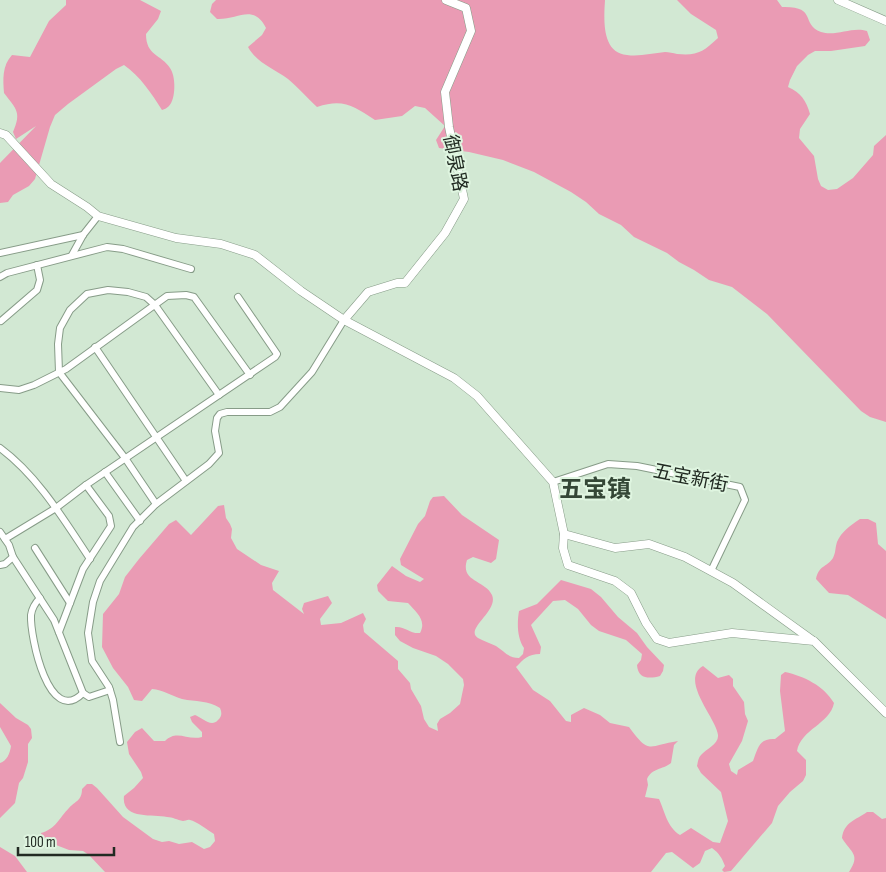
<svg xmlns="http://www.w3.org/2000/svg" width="886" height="872" viewBox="0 0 886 872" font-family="'Sofia Sans Condensed','Noto Sans SC',sans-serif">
  <rect width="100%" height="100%" fill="#d2e8d3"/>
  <!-- green -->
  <g fill="#ea9bb4">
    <path d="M66,0h74l21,11 -3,8 -12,15c0,22 15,20 24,34 6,8 6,31 -1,38 -2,2 -4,3 -7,4 -10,-16 -22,-34 -38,-45l-8,4 -48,35 -13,11 -5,12 -15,52 -6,7 -16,9 -5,7 -8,1v-40l36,-37 -20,13 -3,-7c9,-20 3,-23 -9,-39 -1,-14 -2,-27 8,-38l18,2 19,-36 17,-16z"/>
    <path d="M216,0h389c-1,18 -4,53 22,55 12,2 26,-2 38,-3 4,0 8,1 12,2 20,2 26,-2 41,-16l-2,-8 -25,-16 -14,-14h100l5,7c36,-1 18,17 39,25 15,5 31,-6 46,-1l3,9 -5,6 -34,5h-16l-7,4 -11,11 -7,14 -2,7c13,6 18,13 22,27l-10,15 -1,9 15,18 4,23 3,7 7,4 9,-1 16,-11 20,-23 1,-9 12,-11v287l-16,-5 -9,-6 -94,-97 -35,-27 -23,-7 -15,-10 -15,-8 -12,-9 -33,-16 -13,-12 -22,-11 -13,-12 -15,-10 -37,-20 -31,-12 -34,-8 -30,-4 -3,-8 9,-14 -20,-18 -10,-2 -13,10 -27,4c-21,-14 -32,-22 -58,-13 -10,-9 -18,-19 -29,-28 -15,-11 -31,-16 -40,-32l14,-12 4,-7c-13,-25 -28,-8 -49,-9l-7,-7 2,-8z"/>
    <path d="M444,496l18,19 37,25 -3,19 -5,4 -18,-6 -6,3c-7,22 18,20 25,35 7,16 -28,34 -14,43 5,3 12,5 18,8 8,5 12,12 23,12l4,-4 1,-6c-7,-10 -7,-25 -5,-37l18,-7 24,-24 30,9 10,8 17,20 19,16 10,14 17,18 -1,6 -3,5c-11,3 -22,3 -23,-11l4,-5 1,-6 -16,-14 -27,-9 -8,-6 -13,-16 -13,-9 -12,1 -22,24 10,22 -1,7c-12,0 -16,5 -24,13l17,23 17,11 16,20 5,1v-7l13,-7 16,7 10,8 19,4c21,28 18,19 49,14l-4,4 -3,18c-9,7 -19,5 -24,16l1,6 -3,12 14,2c6,13 8,28 21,36l11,-7 22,14 7,1 8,-22 -7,-29 -20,-19 -4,-7c1,-4 1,-8 4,-11 5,-6 18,-11 17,-20 -1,-16 -39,-55 -15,-69l15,12 11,-3 4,4v7l11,16 1,12 3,7 -6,20 -13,23 2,7 6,4 1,-5 15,-9c5,-13 6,-23 22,-22l10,-8 -5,-40 1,-16 4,-3c19,4 39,14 49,31 -4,21 -33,26 -37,48l9,9v15l-3,6 -13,11 -12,14 -6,17 -41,48 -7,1 -2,-2 3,-4c-3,-8 -6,-13 -13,-18l-7,3 -5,12 -7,5 -21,-16 -6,1 -15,19h-546l-16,-17 -6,-4 -14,-1 -26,-10 -2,-7c15,-4 18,-15 28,-25 6,-7 13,-7 13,-19l5,-5h5l5,4 26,29 30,22 9,3 7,-1 10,3 13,-2 12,7 6,-2 5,-6 -1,-7c-5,-3 -18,-13 -24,-14 -2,-1 -5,1 -7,1 -6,-1 -10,-4 -16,-4 -14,-3 -46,3 -43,-21l10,-8 9,-10 -2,-6 -12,-18 -2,-12 8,-10 7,-4 12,13h11c12,-12 22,0 37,-4v-5l-10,-10 -2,-5 5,-2c8,3 16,13 23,5 4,-4 4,-7 2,-12 -12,-8 -24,-6 -38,-9 -10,-3 -19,-9 -30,-10l-10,12 -8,-1 -6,-13 -15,-19 -11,-21 1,-33 16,-20 6,-17 14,-18 30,-35 7,-4 15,15 27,-29 6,-1 2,13 4,6 2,5 -1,9 6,11 24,16 18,6 -7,12 1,7 31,24 -2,-5 2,-6 24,-7 4,7 -12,16 1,6 20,-2 22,-10 3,6 -3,6 1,7 34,29v8l12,14 1,6 10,17 3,13 5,8 9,4 -1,-7 3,-5 10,-6 10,-9 4,-19 -1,-6 -15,-15 -12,-8 -23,-8 -13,-7 -5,-6v-8c10,-1 15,7 25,6 7,-13 -4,-21 -12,-30l-20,-2 -10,-10 -1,-6 15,-19 14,10 14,6 4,-3 -23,-14 -1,-6 18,-35 7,-8 5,-15 3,-4z"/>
    <path d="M860,519h8l8,4 2,21 8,7v68l-38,-24 -19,-2 -13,-14c3,-14 10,-11 17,-21 3,-6 2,-10 4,-16 4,-10 14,-17 23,-23z"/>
    <path d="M0,703l16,15 12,7 3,4 1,9 -4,6v18l-5,16 -4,5 -4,20 -15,15v-55c7,-2 10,-10 11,-17l-11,-19z"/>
    <path d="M867,812h6l9,7 4,-1v54h-37c12,-18 2,-19 -7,-34 2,-16 14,-18 25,-26z"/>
    <path d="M0,847l15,9 12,16h-27z"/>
  </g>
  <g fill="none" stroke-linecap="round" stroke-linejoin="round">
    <defs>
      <g id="minor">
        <path d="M0,253l83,-18"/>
        <path d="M72,255l11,-20 15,-19"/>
        <path d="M0,277l7,-4 100,-26 16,2 68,20"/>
        <path d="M1,321l36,-31 3,-10 -3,-15"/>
        <path d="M95,347l91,134"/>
        <path d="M0,388l19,2 15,-5 32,-16 101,-73 19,-1 8,2 56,78"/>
        <path d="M0,448c38,28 64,72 90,111"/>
        <path d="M105,472l35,49"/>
        <path d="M553,482l55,-18 29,2 103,21 5,13 -34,71"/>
        <path d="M156,504l-31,-46 -66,-86 -1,-28 2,-16 10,-18 17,-16 21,-4 20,2 18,5 9,8 64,90"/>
        <path d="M0,532l9,13 4,12 41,63 29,73 6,4 21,-7"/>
        <path d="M5,539l51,-31 30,-23 189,-128 2,-3 -39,-57"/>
        <path d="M35,548l35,55"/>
        <path d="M0,565l5,-1 8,-7"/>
        <path d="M40,598c-4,4 -8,10 -9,17 -1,22 18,113 52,78"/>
        <path d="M59,632l24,-63 28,-43 -2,-10 -23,-31"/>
        <path d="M120,742l-7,-42 -4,-13 -17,-26 -4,-28 5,-31 7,-21 33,-54 23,-23 53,-40 10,-11 -4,-22 2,-13 3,-4 7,-2h43l10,-5 32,-35 32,-52"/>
      </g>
      <g id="tertiary">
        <path d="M838,0l48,21"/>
        <path d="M0,133l6,2 45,49 36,23 11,9 78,22 45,6 34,11 46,36 43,29 110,58 23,18 76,86 11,52 -1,14 5,17 47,16 16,12 15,30 11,16 12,4 63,-10 82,8 72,72"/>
        <path d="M344,320l24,-28 29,-9h8l40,-50 19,-34 -15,-72 -4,-35 26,-61 -5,-23 -20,-8"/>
        <path d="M564,534l51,14 34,-4 36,13 48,26 79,57"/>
      </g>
    </defs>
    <!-- minor casing -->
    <use href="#minor" stroke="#879c88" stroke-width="8"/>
    <!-- tertiary casing -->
    <use href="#tertiary" stroke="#879c88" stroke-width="9"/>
    <!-- minor -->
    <use href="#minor" stroke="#fff" stroke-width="6"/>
    <!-- tertiary -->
    <use href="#tertiary" stroke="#fff" stroke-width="8"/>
  </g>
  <g text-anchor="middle" stroke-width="4" stroke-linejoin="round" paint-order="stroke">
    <!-- street labels -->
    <g font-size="19" fill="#212a22" stroke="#dff5e0">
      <text transform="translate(456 163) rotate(79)" y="7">御泉路</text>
      <text transform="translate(691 477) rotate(11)" y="7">五宝新街</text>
    </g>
    <!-- district labels -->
    <g font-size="24" font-weight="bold" fill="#344736" stroke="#dff5e0">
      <text x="595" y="497">五宝镇</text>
    </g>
  </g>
  <!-- scale -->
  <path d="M18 847v8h96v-8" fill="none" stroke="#212a22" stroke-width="2.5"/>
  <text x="25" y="847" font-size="15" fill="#212a22" stroke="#dff5e0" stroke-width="4" paint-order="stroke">100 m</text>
</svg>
